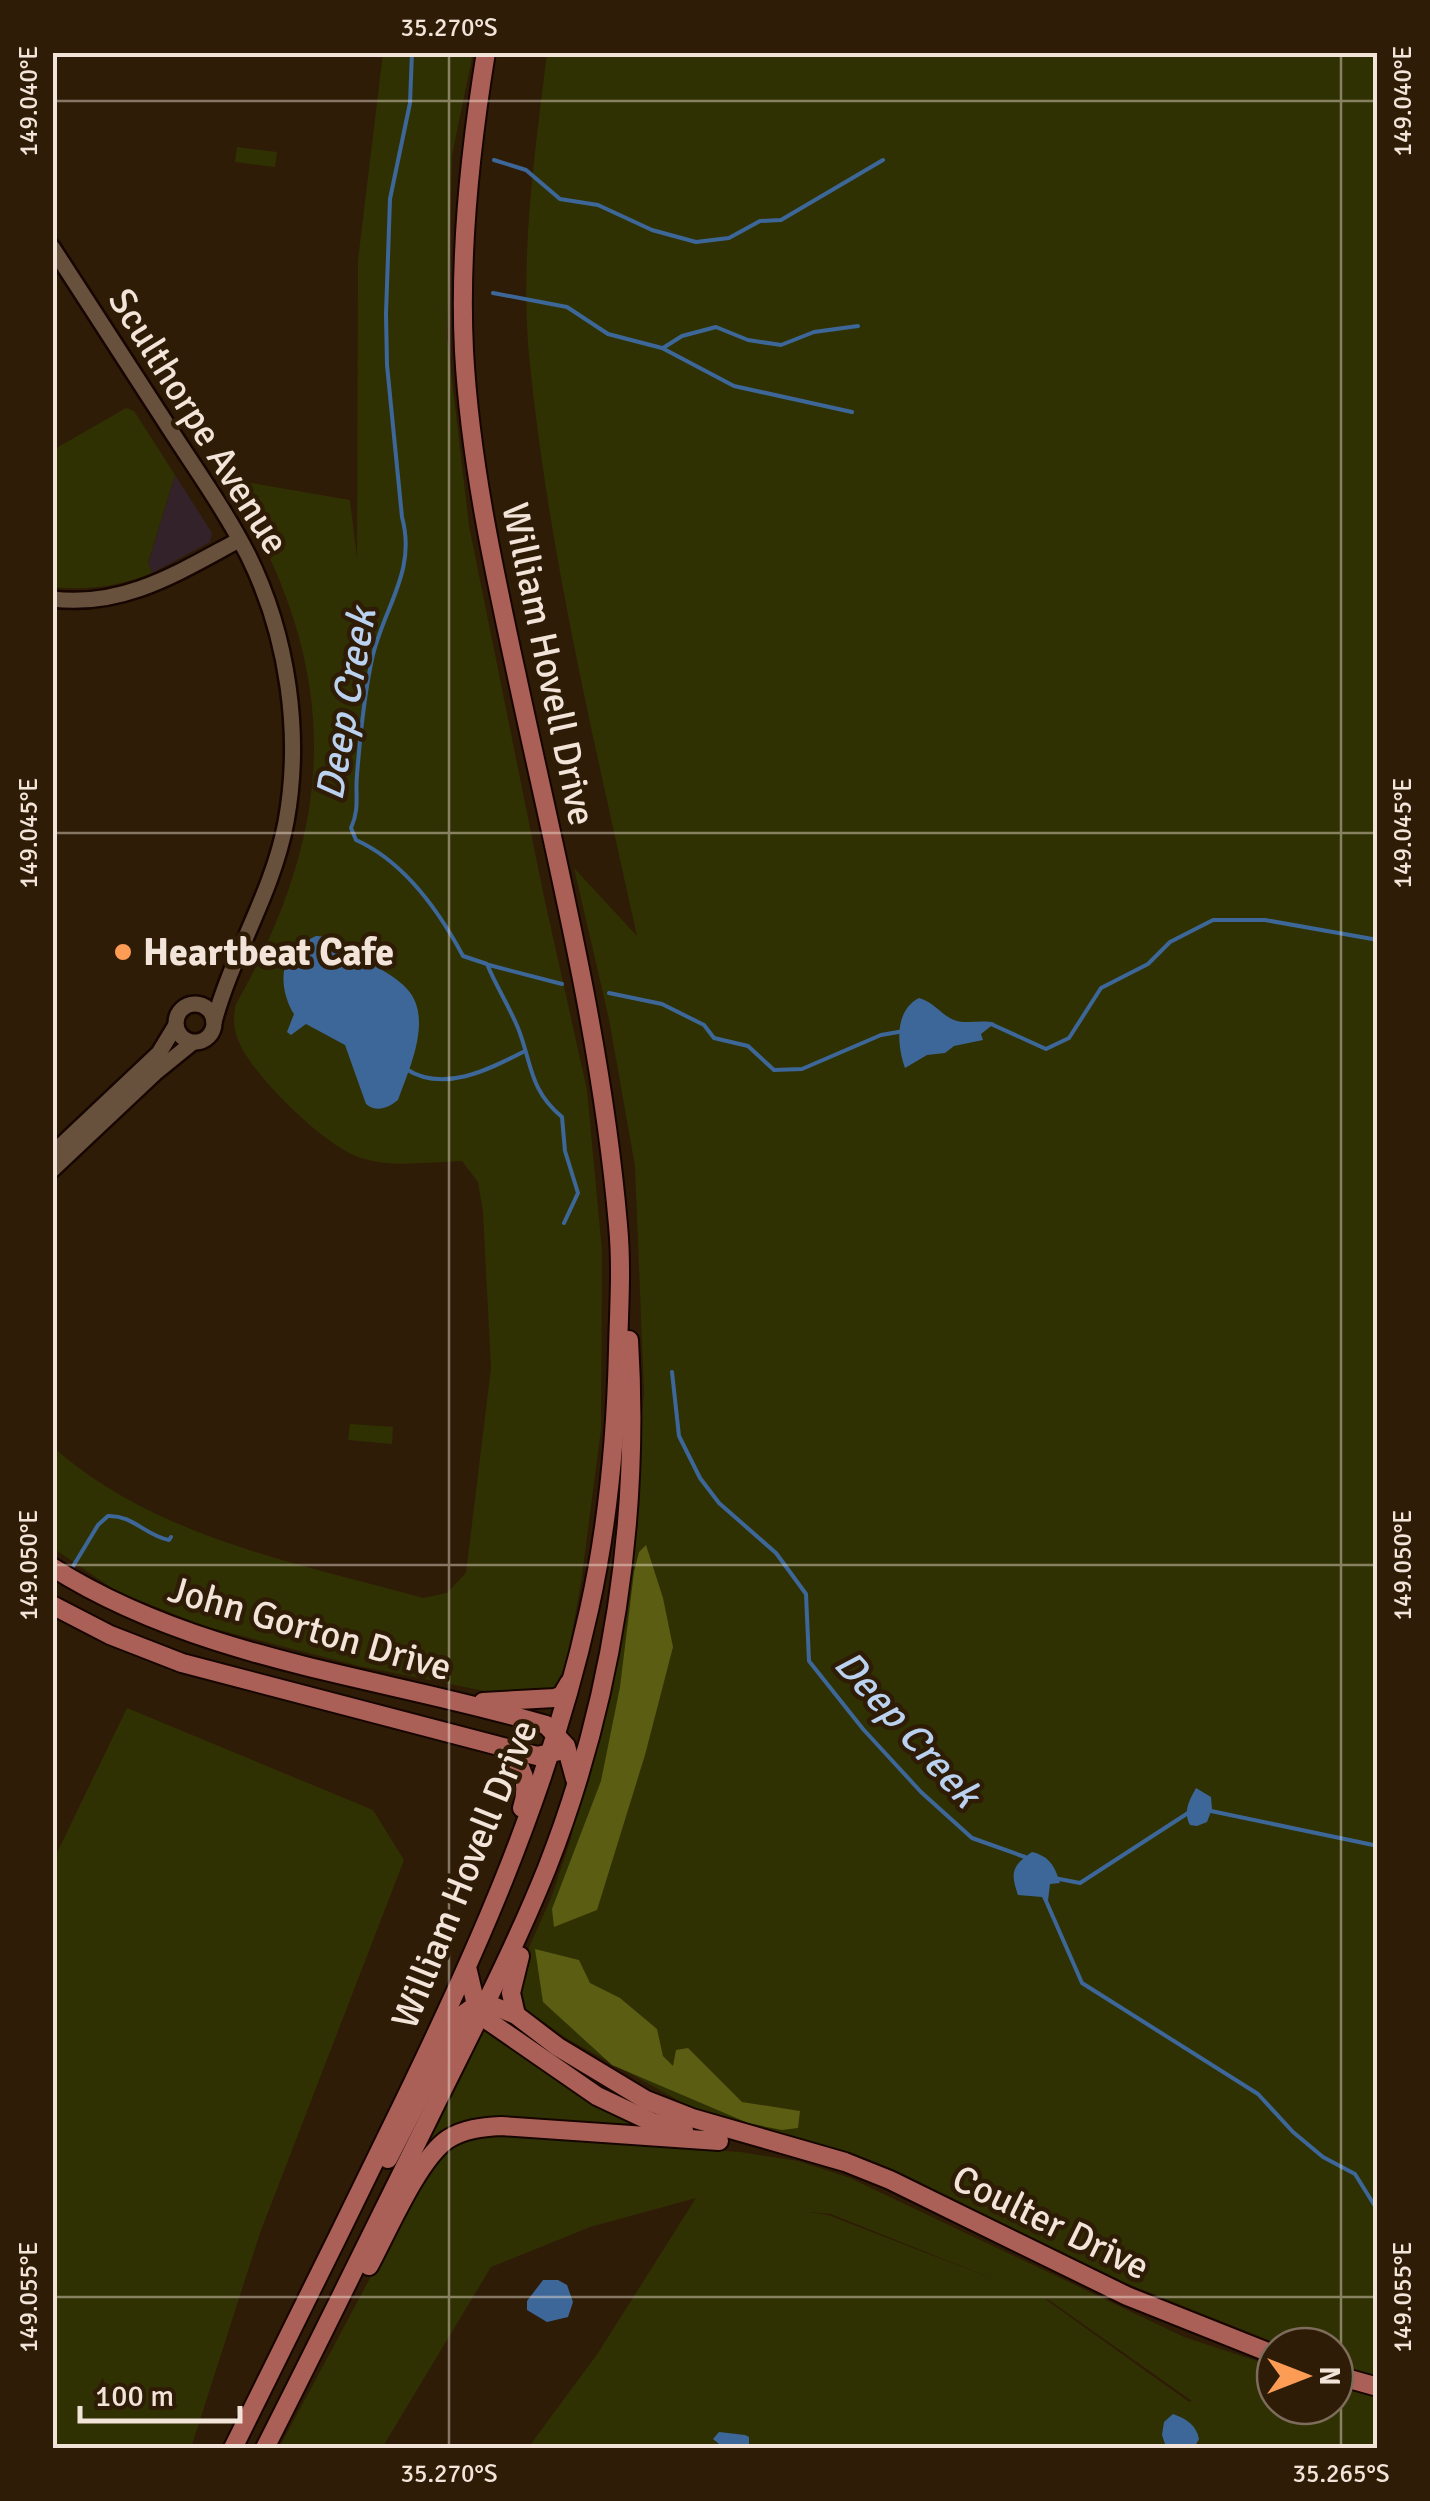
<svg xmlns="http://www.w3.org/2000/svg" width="1430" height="2501" viewBox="0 0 1430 2501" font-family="Signika,sans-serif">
  <rect width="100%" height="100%" fill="#2f1c07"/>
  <!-- industrial -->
  <path fill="#332229" d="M175,475l37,58 -2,9 -58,31 -4,-9z"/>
  <!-- green -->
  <g fill="#303103" fill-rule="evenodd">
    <path d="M383,53h90l-21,102 -5,181 22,190 75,371 43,193 15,161 -1,178 -20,154 -17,94 -6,11 -20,5 -33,2 -146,-29 -155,-40 -88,-35 -63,-43 -1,-102c101,91 245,117 371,152l24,-5 19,-20 25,-205 -8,-156 -5,-30 -16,-21c-33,1 -70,7 -101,-3 -36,-11 -108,-82 -122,-116 -6,-13 -6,-25 -3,-38 106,-188 105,-341 -9,-525l123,21 7,58 1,-298z"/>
    <path d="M547,53h830v2325l-42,-13v-19h-51l-13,-5 -146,-58 -289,-134 -142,-40 -128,-71 -46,-33 -1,-35 32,-72 20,-59 61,-313 12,-134 -9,-226 -26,-147 -35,-151 63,68c-42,-192 -89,-385 -108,-581 -9,-101 6,-203 18,-302z"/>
    <path d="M237,147l40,5 -2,15 -40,-5z"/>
    <path d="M126,408l8,3 41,64 -27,88 4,10c-32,13 -65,18 -99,14v-137z"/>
    <path d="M350,1424l43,3 -1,17 -44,-4z"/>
    <path d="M127,1708l246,102 31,50 -144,373 -69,215h-138v-587z"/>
    <path d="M485,2028l161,100 -139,-6 -80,28 -4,-2z"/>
    <path d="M498,2136l242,16 58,9 52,17 334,159 91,30v39h60v-20l43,12 -1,50h-849l70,-95 98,-155 -106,29 -99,40 -109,181h-103l148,-276c22,-26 37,-34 71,-36zM808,2212l23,2 170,68 -173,-67zM1045,2299l4,1 143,101 -3,1z"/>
  </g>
  <!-- forest -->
  <g fill="#5a5d12">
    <path d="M646,1545l17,53 10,49 -28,108 -48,155 -43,17 -2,-18 49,-128 19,-94 14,-115 5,-20z"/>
    <path d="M535,1949l44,11 11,23 30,15 37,31 6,27 10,10 3,-16 12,-2 54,54 58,9 -2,17 -16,2 -34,-7 -136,-58 -69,-63z"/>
  </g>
  <!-- water -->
  <g fill="#3d6799">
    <path d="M316,936c20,1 31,13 48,23 15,10 32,17 44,31 25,29 1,79 -10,110 -10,8 -21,13 -32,4l-21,-59 -39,-21 -15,11 -4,-3 7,-18c-13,-20 -18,-57 9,-68l1,-4z"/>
    <path d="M919,998c15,4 21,16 35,22 13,5 27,-1 41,3l-14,11 2,6 -29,6 -9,7 -18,2 -22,13c-8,-23 -11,-57 14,-70z"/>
    <path d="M1196,1788l15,9 1,12 -5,13 -10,4 -7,-1c-7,-14 -1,-24 6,-37z"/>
    <path d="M1032,1852c17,4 23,14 28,31l-10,1 -2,17 -6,-4 -24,-2c-8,-23 -6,-29 14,-43z"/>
    <path d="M543,2280h15l9,5 6,17 -5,15 -21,5 -20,-12v-9z"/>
    <path d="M1173,2414c14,5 23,11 26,25l-5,9h-18l-11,-4 -3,-9 2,-13z"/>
    <path d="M719,2432l26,3 4,2v11h-25l-11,-9z"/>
  </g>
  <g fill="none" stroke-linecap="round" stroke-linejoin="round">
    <!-- stream -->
    <g stroke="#3d6799" stroke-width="4">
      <path d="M412,52l-2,51 -20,96 -4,115 1,51 15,152c15,55 -19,91 -30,142 -8,37 -12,78 -15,116 -2,20 3,33 -6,53l5,12c49,22 83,71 107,116l24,8c9,22 22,42 31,64 14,35 11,62 44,89l3,34 13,42 -14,30"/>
      <path d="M494,160l32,10 34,29 38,6 54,25 44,12 33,-4 31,-17 21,-1 102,-60"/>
      <path d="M493,293l74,14 41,27 54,14 72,38 118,26"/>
      <path d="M663,348l19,-12 34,-9 32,13 33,5 33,-13 44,-6"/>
      <path d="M489,965l73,19"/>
      <path d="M609,993l53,11 42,21 10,13 34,8 26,24 28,-1 79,-34 23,-4"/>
      <path d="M991,1024l55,25 23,-11 32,-50 47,-24 22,-22 43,-22h52l113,20"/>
      <path d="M406,1069c37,24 82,1 117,-17"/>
      <path d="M672,1372l7,64 21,42 19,25 57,50 30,41 3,67 54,68 58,63 51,46 53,19"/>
      <path d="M72,1568l26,-43 10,-9c25,-1 38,20 61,24l2,-3"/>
      <path d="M1211,1811l167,35"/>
      <path d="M1054,1878l26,5 108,-70"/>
      <path d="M1043,1894l39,89 176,111 35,38 30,25 32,17 23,37"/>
    </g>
    <defs>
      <g id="secondary">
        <path d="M52,247c38,58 74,115 112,173 28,44 60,88 84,135 40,81 54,179 38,267 -14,73 -53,130 -72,200"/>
        <path d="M52,599c72,9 127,-27 187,-59"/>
        <circle cx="195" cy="1023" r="19"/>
        <path d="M52,1154l107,-101 17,-28"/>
        <path d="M52,1170l103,-97 37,-30"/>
      </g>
      <g id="primary">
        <path d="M52,1567c148,94 329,109 494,158l20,21 9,33"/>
        <path d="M52,1605l58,30 72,28 355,93 23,-5"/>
        <path d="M483,1702l72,-4 7,-3 7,-12"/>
        <path d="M503,1749c21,15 27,35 19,59"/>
        <path d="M468,1971l8,34 14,17 107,74 55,26 32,9"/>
        <path d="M476,2005l10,-2 30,12 42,32 88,53 46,18 153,44 45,18 237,116 148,59"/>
        <path d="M516,2015l-5,-22 9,-37"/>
        <path d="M388,2159l74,-144 14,-10"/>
        <path d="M369,2266c18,-33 49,-107 79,-127 16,-10 34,-12 53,-13l218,15"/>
        <path d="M1335,2375l43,12"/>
        <path d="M233,2448c52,-104 104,-209 155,-314 83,-169 160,-338 201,-524 19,-85 27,-173 29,-260 1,-42 4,-83 0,-125 -16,-187 -63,-370 -102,-553 -23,-106 -46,-212 -52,-321 -5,-99 6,-201 22,-299"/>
        <path d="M265,2448c55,-108 108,-217 162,-326 41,-84 85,-167 120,-254 66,-168 93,-349 82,-528"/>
      </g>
    </defs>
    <!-- secondary casing -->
    <use href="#secondary" stroke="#160500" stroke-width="20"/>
    <!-- primary casing -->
    <use href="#primary" stroke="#160500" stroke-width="22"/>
    <!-- secondary -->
    <use href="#secondary" stroke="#68513c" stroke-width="15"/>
    <!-- primary -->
    <use href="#primary" stroke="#ab6057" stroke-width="18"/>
  </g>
  <!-- ticks -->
  <path fill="none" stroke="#f2e4d8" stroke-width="2.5" stroke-opacity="0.45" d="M449,52v2396M1341,52v2396M52,101h1326M52,833h1326M52,1565h1326M52,2297h1326"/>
  <!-- markers -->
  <circle fill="#fd9c55" stroke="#2f1c07" stroke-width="4" cx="123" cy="952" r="10"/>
  <g text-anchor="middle" stroke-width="9" stroke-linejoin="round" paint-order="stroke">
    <!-- street labels -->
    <g font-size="38" fill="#f2e4d8" stroke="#2f1c07">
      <text transform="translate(199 421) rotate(58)" y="13">Sculthorpe Avenue</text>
      <text transform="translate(549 664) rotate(78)" y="13">William Hovell Drive</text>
      <text transform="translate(310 1628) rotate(16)" y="13">John Gorton Drive</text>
      <text transform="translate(464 1874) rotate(-68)" y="13">William Hovell Drive</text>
      <text transform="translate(1051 2222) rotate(26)" y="13">Coulter Drive</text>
    </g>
    <!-- poi labels -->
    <g font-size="38" font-weight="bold" fill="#f2e4d8" stroke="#2f1c07" text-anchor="start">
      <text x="143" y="965">Heartbeat Cafe</text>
    </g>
    <!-- water labels -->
    <g font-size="40" font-style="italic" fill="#bad2f0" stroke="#2f1c07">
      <text transform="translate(345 704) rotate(-80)" y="14">Deep Creek</text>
      <text transform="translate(908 1728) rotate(48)" y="14">Deep Creek</text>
    </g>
  </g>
  <!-- border -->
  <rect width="1430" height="2501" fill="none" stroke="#2f1c07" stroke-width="110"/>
  <!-- north arrow -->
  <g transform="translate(1305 2376) rotate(90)"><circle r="48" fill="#2f1c07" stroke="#7d6c5b" stroke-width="2.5"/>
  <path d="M0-8L18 38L0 25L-18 38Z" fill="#fd9c55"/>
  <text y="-15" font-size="28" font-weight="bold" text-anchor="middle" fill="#f2e4d8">N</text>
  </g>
  <!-- scale -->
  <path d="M80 2406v15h160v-15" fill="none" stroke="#f2e4d8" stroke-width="5"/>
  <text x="95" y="2406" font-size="30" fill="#f2e4d8" stroke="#2f1c07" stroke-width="8" paint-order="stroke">100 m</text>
  <rect x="55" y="55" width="1320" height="2391" fill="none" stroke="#f2e4d8" stroke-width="4"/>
  <g font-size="25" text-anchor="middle" fill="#f2e4d8">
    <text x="449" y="36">35.270°S</text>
    <text transform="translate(1402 101) rotate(-90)" y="9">149.040°E</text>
    <text transform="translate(28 101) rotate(-90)" y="9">149.040°E</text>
    <text transform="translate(1402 833) rotate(-90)" y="9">149.045°E</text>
    <text transform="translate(28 833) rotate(-90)" y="9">149.045°E</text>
    <text transform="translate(1402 1565) rotate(-90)" y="9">149.050°E</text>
    <text transform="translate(28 1565) rotate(-90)" y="9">149.050°E</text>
    <text transform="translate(28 2297) rotate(-90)" y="9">149.055°E</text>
    <text transform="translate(1402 2297) rotate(-90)" y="9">149.055°E</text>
    <text x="449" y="2482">35.270°S</text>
    <text x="1341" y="2482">35.265°S</text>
  </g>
</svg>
